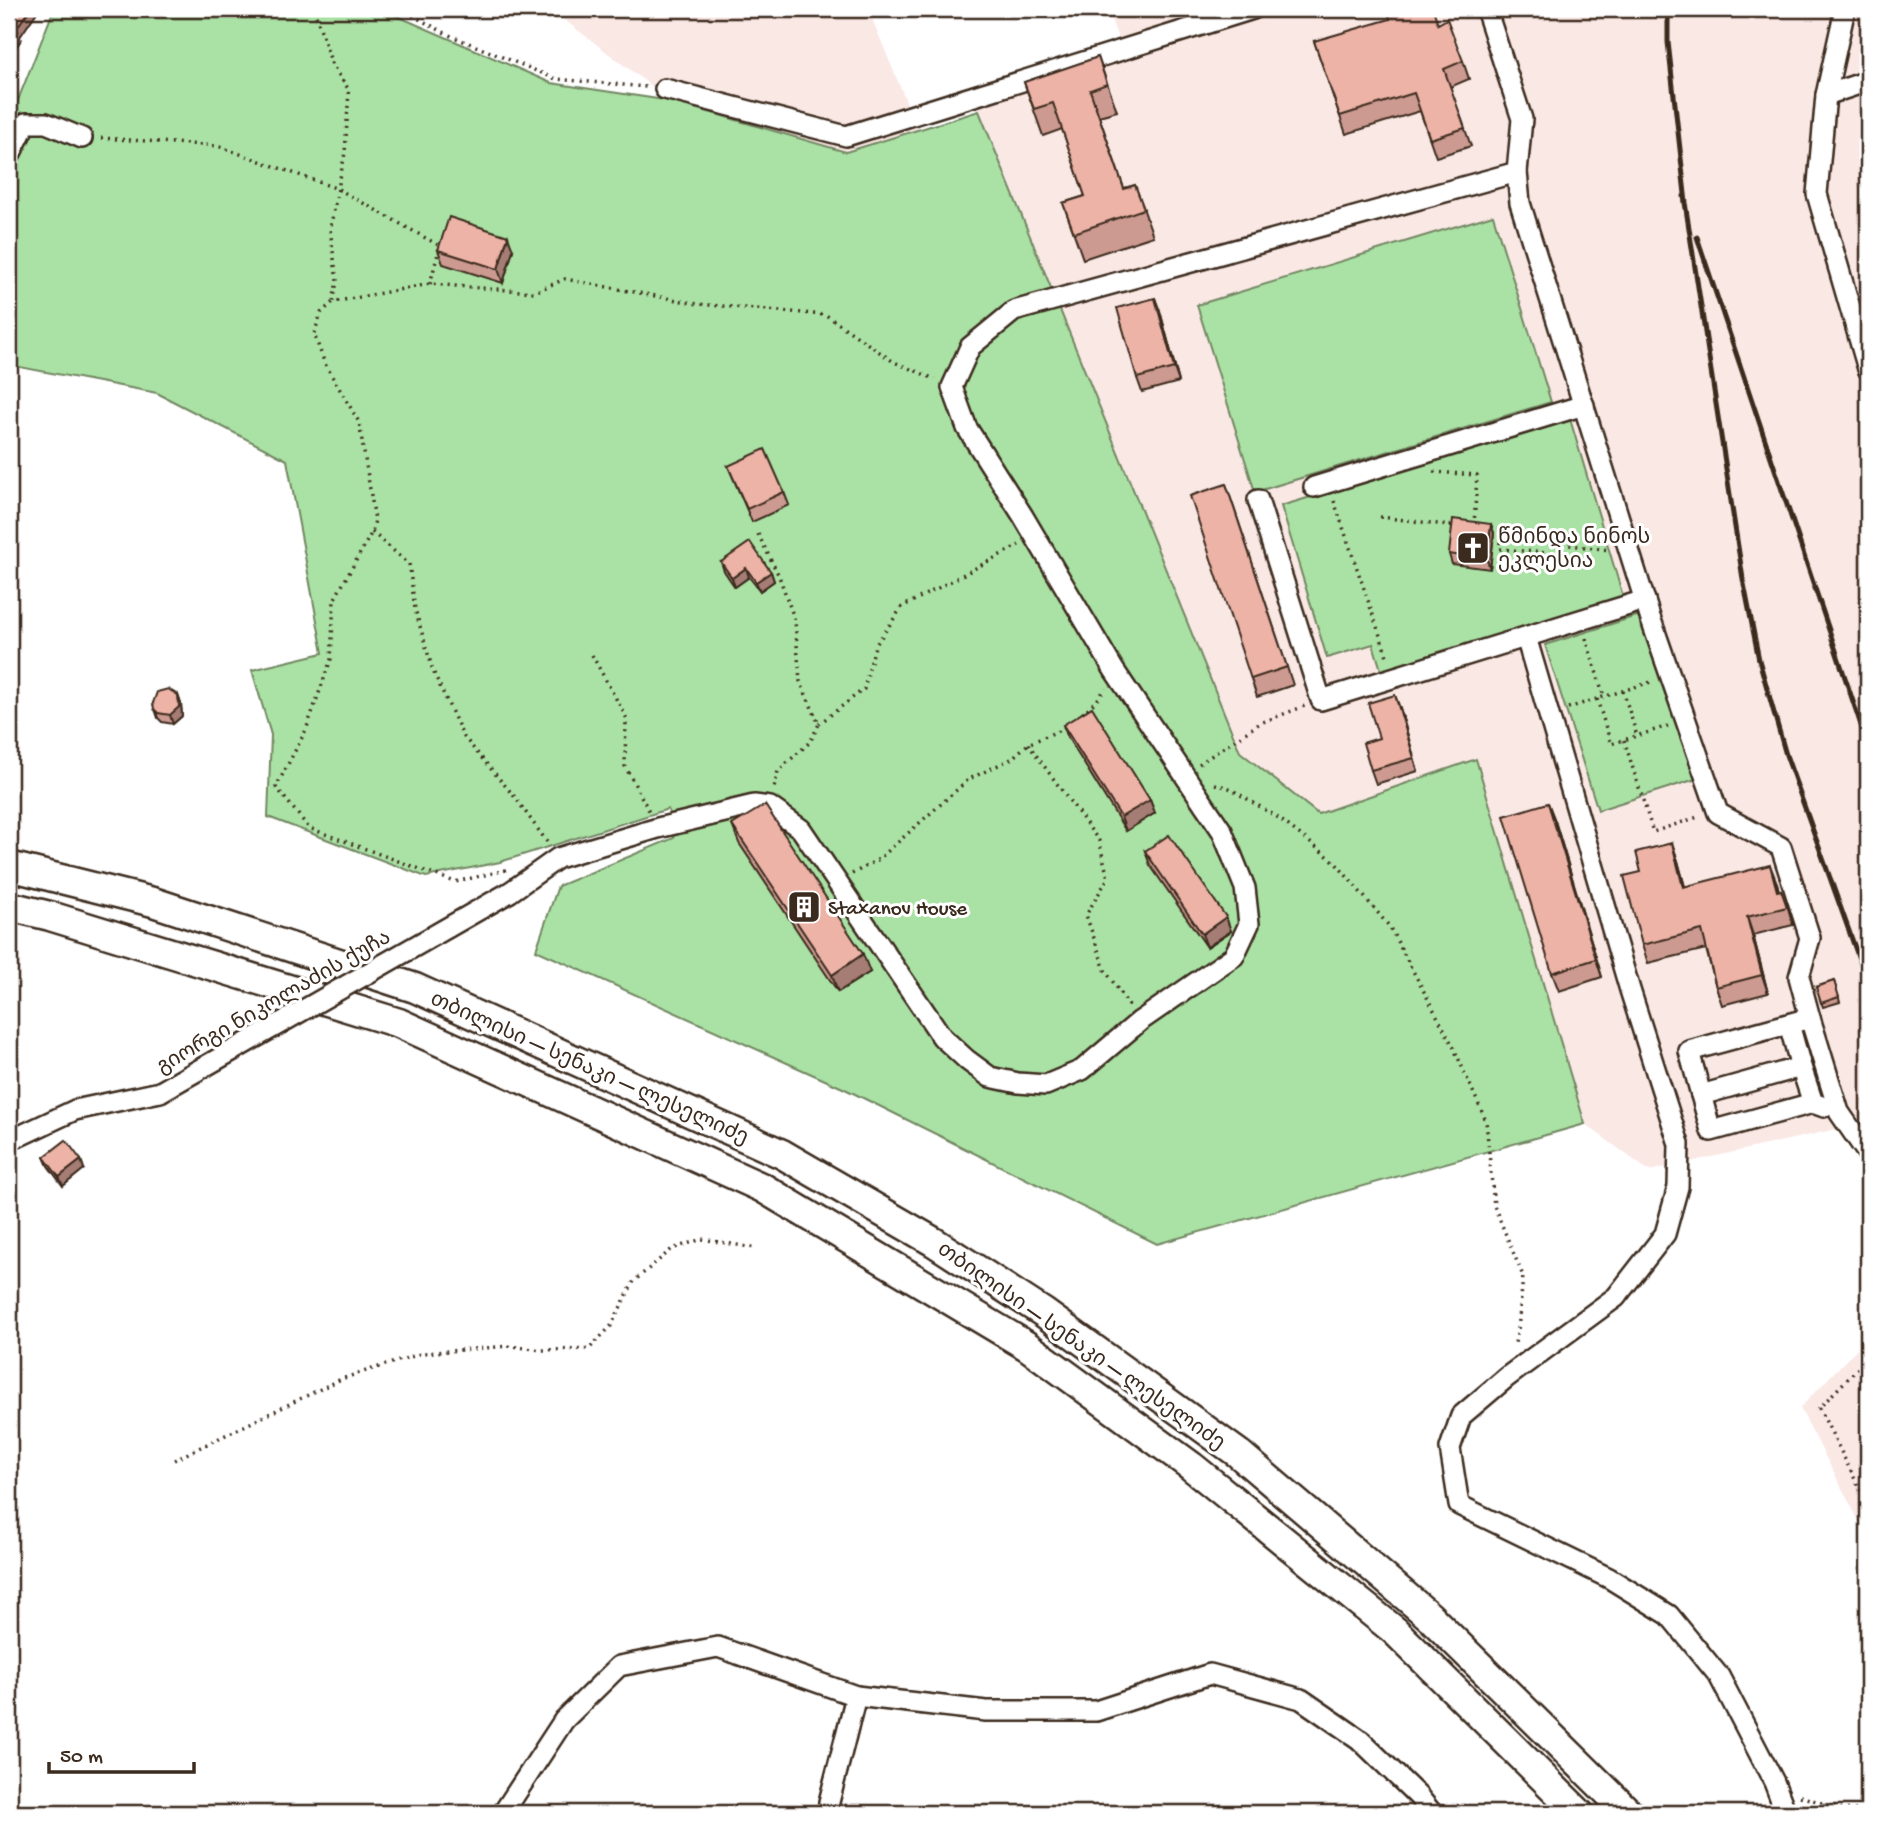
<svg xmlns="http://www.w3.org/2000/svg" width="1877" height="1822" viewBox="0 0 1877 1822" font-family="'Gochi Hand','Noto Sans Georgian',sans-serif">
  <rect width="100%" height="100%" fill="#fff"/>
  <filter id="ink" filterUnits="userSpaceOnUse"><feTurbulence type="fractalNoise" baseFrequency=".0143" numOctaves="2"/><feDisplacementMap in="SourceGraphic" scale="14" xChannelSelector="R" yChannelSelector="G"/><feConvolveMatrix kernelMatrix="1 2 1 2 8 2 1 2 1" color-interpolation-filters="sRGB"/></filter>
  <g filter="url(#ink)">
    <!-- built -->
    <g fill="#fae8e5" fill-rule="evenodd">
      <path d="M550,9h318l50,121 -72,22 -175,-51z"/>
      <path d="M1107,9h761v1113l-219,49 -64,-47 -109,-365 -159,55 -77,-61 -270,-663 149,-49zM1624,600l-242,72 -9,-28z"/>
      <path d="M1868,1337v201l-68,-130z"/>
    </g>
    <!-- green -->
    <g fill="#aae2a5" stroke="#728662" stroke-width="2">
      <path d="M54,9h327l170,74 120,18 175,51 133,-41 261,641 78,62 158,-55 109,365 -428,120 -312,-155 -309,-139 22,-64 116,-48 -6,-29 -168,53 -74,15 -158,-60 3,-82 -19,-65 71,-17 -36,-193 -130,-67 -148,-28v-242z"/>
      <path d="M1493,215l58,187 -296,90 -58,-187z"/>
      <path d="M1570,419l54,181 -242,73 -9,-29 -46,14 -46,-152z"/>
      <path d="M1643,614l53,165 -98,31 -53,-165z"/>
    </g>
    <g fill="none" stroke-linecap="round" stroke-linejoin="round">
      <defs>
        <g id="minor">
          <path d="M1486,9l36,110 -5,53 3,31 130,414 68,196 63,34 29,91 -11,39 11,41 29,94 29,42"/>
          <path d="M1845,9l-19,86 -9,99 51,175"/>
          <path d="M665,89l181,47 407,-127"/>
          <path d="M1826,95l42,-14"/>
          <path d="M9,157l17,-34h20l36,15"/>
          <path d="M1314,487l270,-82"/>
          <path d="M1258,500l63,200 324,-100"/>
          <path d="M1526,637l104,353 49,154 -1,43 -13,47 -49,63 -109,80 -46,39 -11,32 9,57 150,73 60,37 50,61 55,106 12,31"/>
          <path d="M510,892l48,-34 100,-30 96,-23 16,2 31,22 141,208 25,23 23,17 28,6 28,2 36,-15 58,-49 94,-65 15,-32 -4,-36 -23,-57 -108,-161 -91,-154 -56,-88 -15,-41 18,-40 44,-36 503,-139"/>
          <path d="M1810,1018l-121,33 22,80 102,-28"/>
          <path d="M1789,1024l12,43"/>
          <path d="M1701,1095l100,-28 12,36 11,4"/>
          <path d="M9,1141l66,-31 85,-18"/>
          <path d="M503,1813l61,-93 55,-54 99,-19 138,49 130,15h110l114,-37 91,25 58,40 59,57 14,17"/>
          <path d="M828,1813l1,-11 27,-106"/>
        </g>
        <g id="highway">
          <path d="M9,866l144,36 262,86 367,166 152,88 110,71 195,141 190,162 200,197"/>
          <path d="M9,906l41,10 349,107 364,165 264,158 164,120 204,165 184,182"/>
        </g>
      </defs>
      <!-- minor casing -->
      <use href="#minor" stroke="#3b2a1e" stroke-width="24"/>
      <!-- highway casing -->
      <use href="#highway" stroke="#3b2a1e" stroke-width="33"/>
      <!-- path -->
      <g stroke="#3b2a1e" stroke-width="3.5" stroke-dasharray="2 5" stroke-linecap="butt">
        <path d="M314,9l18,56 17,25 -4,63 -15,76 7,52 -4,21"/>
        <path d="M400,9l49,26 107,44 90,8"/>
        <path d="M101,138l117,8 120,43 102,57 -10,38"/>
        <path d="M1434,472l43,3 -3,51"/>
        <path d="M1334,501l54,158"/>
        <path d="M1380,517l75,9"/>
        <path d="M1491,530h9v19l59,5 3,-10 48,6"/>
        <path d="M372,532l37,32 6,45 18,62 30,65 51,60 33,46"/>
        <path d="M758,534l21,42 16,45 5,60 19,43 -9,18 -32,29 -4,17"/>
        <path d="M1586,638l18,59"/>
        <path d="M592,655l34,62 -1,49 25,47"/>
        <path d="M1623,691l14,45"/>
        <path d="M1597,699l14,45 57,-18"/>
        <path d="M1568,708l86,-27"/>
        <path d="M1082,714l18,-17 5,-9"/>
        <path d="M819,724l45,-35 11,-43 27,-39 117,-62"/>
        <path d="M1624,740l29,92 45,-15"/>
        <path d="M1028,744l71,97 9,37 -22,37 19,55 24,36"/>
        <path d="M1199,764l61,-41 45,-17"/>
        <path d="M1215,784l14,4 48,29 57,44 55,65 63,118 34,77 8,85 29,70 -5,54 -4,17"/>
        <path d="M506,870l-51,12 -146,-54 -33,-41 30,-57 25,-71 3,-59 38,-68 3,-12 -16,-98 -34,-58 -11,-30 7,-21 12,-11 97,-18 104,8 31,-13 133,25 128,11 68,47 41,17"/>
        <path d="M852,874l27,-15 90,-80 42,-20 17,-15 41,-18"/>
        <path d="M1868,1358l-49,50 49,97"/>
        <path d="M174,1460l167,-81 82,-26 87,-7 32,4 47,-1 22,-23 23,-45 38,-32 30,-10 53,9"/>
        <path d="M1800,1796l41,13 27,2"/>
        <path d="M1823,1803l3,10"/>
      </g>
      <!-- minor -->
      <use href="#minor" stroke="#fff" stroke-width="19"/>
      <!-- highway -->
      <use href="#highway" stroke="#fff" stroke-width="28"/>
      <!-- rail -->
      <g stroke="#3b2a1e" stroke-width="5">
        <path d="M1668,9v33l18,161"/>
        <path d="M1684,196l59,383 16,81 27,95 82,229"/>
        <path d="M1697,237l171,509"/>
      </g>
      <defs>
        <path id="minor-bridge" d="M160,1092l350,-200"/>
      </defs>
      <!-- minor-bridge casing -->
      <use href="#minor-bridge" stroke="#3b2a1e" stroke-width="24" stroke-linecap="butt"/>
      <!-- minor-bridge -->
      <use href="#minor-bridge" stroke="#fff" stroke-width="19"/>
    </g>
    <!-- wall -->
    <g fill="#cc9a90" stroke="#3b2a1e" stroke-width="2">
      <path d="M1314,41l149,20 6,18 -19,8 21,59 -35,11 -16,-46 -74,23z"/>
      <path d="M1098,57l19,54 -18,5 25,72 11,-3 18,51 -70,23 -20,-56 22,-7 -23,-67 -19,7 -19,-54z"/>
      <path d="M438,250h75l-10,33 -60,-19z"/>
      <path d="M1160,311l19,71 -37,10 -5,-14z"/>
      <path d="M728,466l56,26 5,13 -37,17z"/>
      <path d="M1226,484l67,201 -36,12 -6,-18z"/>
      <path d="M1491,524l3,9 -4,36 -38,-5 -3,-10z"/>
      <path d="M721,562l50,10 3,9 -14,10 -11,-14 -14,10 -11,-16z"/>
      <path d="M178,695l3,9 1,12 -9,8 -11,-2 -4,-4 -5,-15z"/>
      <path d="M1400,708l18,63 -42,13 -5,-14 8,-32z"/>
      <path d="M1063,725l87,75 5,13 -29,18 -58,-93z"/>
      <path d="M1548,803l7,18 47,156 -43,14 -7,-18z"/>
      <path d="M732,825l138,147 -32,20 -99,-149z"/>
      <path d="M1672,843l6,18 7,26 92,-4 2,8 9,17 5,17 -40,10 15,58 -46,12 -6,-18 -10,-38 -58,14 -6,-18 -1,-73z"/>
      <path d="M1145,851l81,66 5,14 -24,16 -57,-82z"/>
      <path d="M1834,981l6,21 -17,5 -7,-20z"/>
      <path d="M44,1157l37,3 3,9 -21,17 -15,-20z"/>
      <path d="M9,1198l5,14 -5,3z"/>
    </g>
    <!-- shaded-wall -->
    <g fill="#a67d75" stroke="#3b2a1e" stroke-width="2">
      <path d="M30,9h9l-19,28 1,3 -12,17v-13l6,-14z"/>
      <path d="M508,236l5,14 -10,33 -5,-14z"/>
      <path d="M1155,298l5,13 19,71 -5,-14z"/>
      <path d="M1491,524l3,9 -4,36 -3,-9z"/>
      <path d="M746,568l3,9 -14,10 -3,-9z"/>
      <path d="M771,572l3,9 -14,10 -4,-9z"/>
      <path d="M178,695l3,9 1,12 -9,8 -3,-9z"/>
      <path d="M1395,695l5,13 18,63 -4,-13z"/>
      <path d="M1150,800l5,13 -29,18 -5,-14z"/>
      <path d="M1548,803l7,18 47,156 -6,-18z"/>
      <path d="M1672,843l6,18 12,44 -7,-18z"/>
      <path d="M1770,865l7,18 6,26 -6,-18z"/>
      <path d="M1226,917l5,14 -24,16 -5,-13z"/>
      <path d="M1747,917l6,18 15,58 -6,-18z"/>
      <path d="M863,954l7,18 -32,20 -6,-17z"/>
      <path d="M81,1160l3,9 -21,17 -4,-9z"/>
    </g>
    <!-- building -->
    <g fill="#edb3a7" stroke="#3b2a1e" stroke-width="2">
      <path d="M9,9h21l-15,21 3,1 -9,13z"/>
      <path d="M1387,9h46l5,15 9,-5 16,42 -19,8 21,59 -35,11 -16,-46 -74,23 -26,-75 76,-22z"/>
      <path d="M1098,57l9,27 -17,6 34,99 11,-4 9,24 -70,24 -11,-30 22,-7 -32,-93 -19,6 -10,-27z"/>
      <path d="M449,217l59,19 -10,33 -60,-19z"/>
      <path d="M1155,298l19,70 -37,10 -20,-70z"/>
      <path d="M765,449l19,43 -37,17 -19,-43z"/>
      <path d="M1226,484l61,183 -36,12 -61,-183z"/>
      <path d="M1453,519l38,5 -4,36 -38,-6z"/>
      <path d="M750,542l21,30 -15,10 -10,-14 -14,10 -11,-16z"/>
      <path d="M168,689l10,6 1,12 -9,8 -12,-2 -4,-4 -1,-6 4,-11z"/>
      <path d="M1395,695l19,63 -43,12 -8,-27 16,-5 -11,-35z"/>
      <path d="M1092,707l58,93 -29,17 -58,-92z"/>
      <path d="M1548,803l48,156 -44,14 -48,-157z"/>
      <path d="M765,805l98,149 -31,21 -100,-150z"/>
      <path d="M1169,835l57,82 -24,17 -57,-83z"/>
      <path d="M1672,843l11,44 87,-22 7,26 4,-1 6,17 -40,10 15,58 -46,12 -14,-57 -60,15 -18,-69 17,-4 -5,-20z"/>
      <path d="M1834,981l5,16 -18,6 -5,-16z"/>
      <path d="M66,1140l15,20 -22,17 -15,-20z"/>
    </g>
  </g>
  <!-- icons -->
  <defs>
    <symbol id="church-square" viewBox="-11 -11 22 22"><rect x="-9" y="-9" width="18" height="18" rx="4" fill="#3b2a1e" stroke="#fff"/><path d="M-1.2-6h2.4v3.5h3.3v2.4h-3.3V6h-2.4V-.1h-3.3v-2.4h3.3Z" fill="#fff"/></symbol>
    <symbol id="building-square" viewBox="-11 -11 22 22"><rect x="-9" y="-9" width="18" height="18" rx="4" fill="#3b2a1e" stroke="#fff"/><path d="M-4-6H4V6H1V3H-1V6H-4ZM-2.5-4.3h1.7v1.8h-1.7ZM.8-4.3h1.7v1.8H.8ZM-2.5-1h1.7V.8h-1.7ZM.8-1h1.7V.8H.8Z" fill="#fff"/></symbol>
  </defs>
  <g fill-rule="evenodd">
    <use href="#church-square" x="1454" y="529" width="38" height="38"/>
    <use href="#building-square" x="785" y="888" width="38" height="38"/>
  </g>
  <g text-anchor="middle" stroke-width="6" stroke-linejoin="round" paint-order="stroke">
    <!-- poi labels -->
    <g font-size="21" fill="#3b2a1e" stroke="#fff" text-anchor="start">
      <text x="1498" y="543">წმინდა ნინოს<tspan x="1498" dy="24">ეკლესია</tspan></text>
      <text x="828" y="914">Staxanov House</text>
    </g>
    <!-- street labels -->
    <g font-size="21" fill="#3b2a1e" stroke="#fff">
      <text transform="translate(273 1001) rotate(-30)" y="7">გიორგი ნიკოლაძის ქუჩა</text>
      <text transform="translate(590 1067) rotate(24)" y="7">თბილისი — სენაკი — ლესელიძე</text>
      <text transform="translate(1082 1345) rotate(35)" y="7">თბილისი — სენაკი — ლესელიძე</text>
    </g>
  </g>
  <!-- margin -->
  <rect width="1877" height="1822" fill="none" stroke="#fff" stroke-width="35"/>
  <rect x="18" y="18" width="1842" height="1787" fill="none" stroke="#3b2a1e" stroke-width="2.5" filter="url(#ink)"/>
  <!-- scale -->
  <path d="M49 1762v10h145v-10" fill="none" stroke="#3b2a1e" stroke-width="3.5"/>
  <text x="60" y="1762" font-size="21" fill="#3b2a1e" stroke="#ffffff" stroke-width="5" paint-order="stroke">50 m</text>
</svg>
